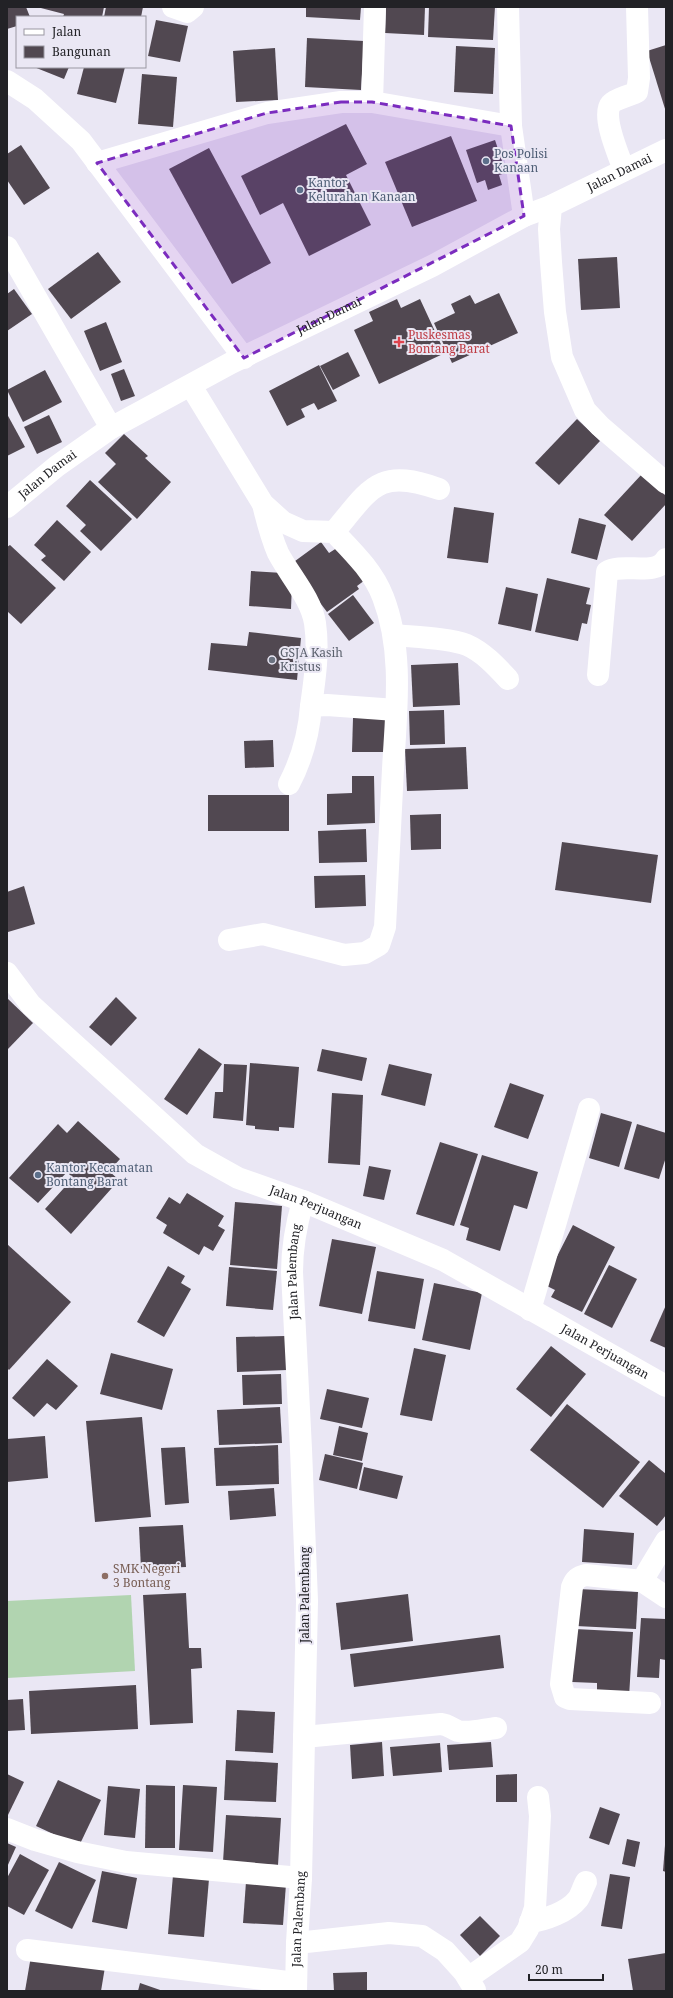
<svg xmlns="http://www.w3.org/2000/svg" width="673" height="1998" viewBox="0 0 673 1998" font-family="'Noto Serif',serif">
  <rect width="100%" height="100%" fill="#eae7f4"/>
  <!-- pitch -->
  <path fill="#b1d4b0" d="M131,1595l4,76 -128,7v-77z"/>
  <!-- building -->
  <g fill="#514851">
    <path d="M7,7h19l4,10h-13v9l-10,3z"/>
    <path d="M37,7h67l-2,10h-39l1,-3z"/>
    <path d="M106,7h37l-2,10h-37z"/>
    <path d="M306,7h55l-1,13 -54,-3z"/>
    <path d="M386,7h39l-1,28 -39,-2z"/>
    <path d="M429,7h66l-2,33 -65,-3z"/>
    <path d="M156,20l32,6 -8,36 -32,-6z"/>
    <path d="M307,38l57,3 -3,49 -56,-3z"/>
    <path d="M666,45v67l-19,-61z"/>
    <path d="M456,46l39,2 -2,46 -39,-2z"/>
    <path d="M275,48l3,52 -42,2 -3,-51z"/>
    <path d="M34,67h35l-5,12z"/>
    <path d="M84,67h41l-9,36 -39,-9z"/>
    <path d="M142,74l35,3 -4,50 -35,-3z"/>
    <path d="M346,124l21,40 -21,11 25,50 -62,31 -26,-53 -23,12 -19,-39z"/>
    <path d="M451,136l26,65 -65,26 -27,-65z"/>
    <path d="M495,140l11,33 -7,2 3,10 -14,5 -3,-10 -8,3 -11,-33z"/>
    <path d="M21,145l29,43 -26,17 -17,-25v-26z"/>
    <path d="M209,148l62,115 -39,21 -63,-115z"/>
    <path d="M98,252l23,30 -50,37 -23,-30z"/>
    <path d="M617,257l3,51 -39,2 -3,-51z"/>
    <path d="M14,289l18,25 -25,17v-37z"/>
    <path d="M499,293l19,40 -66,30 -18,-40 21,-10 -4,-9 19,-9 5,9z"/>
    <path d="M397,299l4,9 19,-9 25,54 -66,31 -25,-54 19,-9 -4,-9z"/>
    <path d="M106,322l16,40 -22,9 -16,-40z"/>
    <path d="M348,352l12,24 -27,14 -13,-24z"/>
    <path d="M319,365l18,36 -19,9 -4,-7 -13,6 4,8 -18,9 -18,-35z"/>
    <path d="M124,369l11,27 -14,5 -10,-27z"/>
    <path d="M45,370l17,32 -39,20 -16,-32z"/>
    <path d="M7,414l18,33 -18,9z"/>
    <path d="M49,415l13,27 -25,12 -13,-27z"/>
    <path d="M577,419l23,22 -41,44 -24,-22z"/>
    <path d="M124,434l24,22 -3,2 26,24 -34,37 -39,-37 18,-18 -11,-11z"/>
    <path d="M642,474l24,22v8l-34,37 -28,-26z"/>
    <path d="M90,480l42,39 -31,32 -21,-20 6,-6 -20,-19z"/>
    <path d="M454,507l40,6 -6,50 -41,-5z"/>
    <path d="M579,518l27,7 -9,35 -26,-7z"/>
    <path d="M57,520l34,32 -27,29 -23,-21 5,-4 -12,-11z"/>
    <path d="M321,542l8,11 11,-7 25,34 -8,6 2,3 -32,23 -36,-48z"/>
    <path d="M10,545l46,43 -35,36 -14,-13v-64z"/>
    <path d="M251,571l32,2 9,9 -1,27 -42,-3z"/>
    <path d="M547,578l43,10 -4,16 5,1 -4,19 -5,-1 -4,18 -43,-9z"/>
    <path d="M506,587l32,7 -7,37 -33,-7z"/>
    <path d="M353,595l21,28 -25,18 -21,-27z"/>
    <path d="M249,632l52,6 -4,42 -89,-10 3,-27 36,3z"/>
    <path d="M458,663l2,42 -47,2 -2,-42z"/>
    <path d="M444,710l1,34 -35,1 -1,-34z"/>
    <path d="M353,718h38v34h-39z"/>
    <path d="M273,740l1,27 -29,1 -1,-27z"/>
    <path d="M466,747l2,42 -61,2 -2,-42z"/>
    <path d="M352,776h22l1,47 -48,2v-31l25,-1z"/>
    <rect x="208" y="795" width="81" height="36"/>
    <path d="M441,814v35l-30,1 -1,-35z"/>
    <path d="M366,829l1,33 -48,1 -1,-32z"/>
    <path d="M562,842l96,13 -7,48 -96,-13z"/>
    <path d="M365,875l1,31 -51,2 -1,-32z"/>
    <path d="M24,886l11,38 -27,8 -1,-40z"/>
    <path d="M116,997l21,21 -26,28 -22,-19z"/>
    <path d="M7,998l26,25 -26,27z"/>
    <path d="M199,1048l23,16 -35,51 -23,-16z"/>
    <path d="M322,1049l45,9 -5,23 -45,-10z"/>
    <path d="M250,1063l49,4 -5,61 -15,-1v4l-24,-2v-3l-9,-1z"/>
    <path d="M224,1064l23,1 -4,56 -30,-3 2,-26h8z"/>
    <path d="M389,1064l43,10 -7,32 -44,-11z"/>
    <path d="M510,1083l34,12 -16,44 -34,-12z"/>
    <path d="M332,1093l31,2 -3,70 -32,-2z"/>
    <path d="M601,1113l31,9 -13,45 -30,-9z"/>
    <path d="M78,1121l42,38 -11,12 10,9 -48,54 -26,-25 28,-31 -6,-6 -29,31 -29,-25 49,-54 9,9z"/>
    <path d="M637,1124l29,9v24l-7,22 -35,-10z"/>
    <path d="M440,1142l38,12 -24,72 -38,-12z"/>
    <path d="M482,1155l56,17 -11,37 -13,-4 -14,46 -34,-11 3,-12 -9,-3z"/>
    <path d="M369,1166l22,4 -7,30 -21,-4z"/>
    <path d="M187,1193l37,23 -6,10 7,4 -12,21 -9,-5 -5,9 -36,-22 4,-8 -11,-7 13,-21 11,7z"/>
    <path d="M235,1202l47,4 -5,63 -47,-4z"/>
    <path d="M573,1225l42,22 -33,65 -31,-15 4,-7 -12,-6z"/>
    <path d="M332,1239l44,8 -14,67 -43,-8z"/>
    <path d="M7,1244l64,58 -62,68 -2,-2z"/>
    <path d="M609,1265l28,14 -25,49 -28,-14z"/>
    <path d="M168,1266l17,10 -4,7 10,6 -27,48 -27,-15z"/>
    <path d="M229,1267l48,4 -4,39 -47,-4z"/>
    <path d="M377,1271l47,8 -9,50 -47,-8z"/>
    <path d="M434,1283l48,10 -12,57 -48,-10z"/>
    <path d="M666,1305v43l-16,-7z"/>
    <path d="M285,1336l2,34 -50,2 -1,-35z"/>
    <path d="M551,1346l35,28 -35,43 -35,-28z"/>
    <path d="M414,1348l32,7 -14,66 -32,-6z"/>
    <path d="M111,1353l62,16 -11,41 -62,-16z"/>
    <path d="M47,1359l31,27 -22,24 -9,-7 -13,14 -22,-19z"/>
    <path d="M281,1374l1,30 -39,1 -1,-30z"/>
    <path d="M327,1389l42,9 -7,30 -42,-9z"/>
    <path d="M567,1404l73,58 -37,46 -73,-58z"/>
    <path d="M280,1407l2,36 -63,2 -2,-35z"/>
    <path d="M142,1417l9,100 -56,5 -9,-101z"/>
    <path d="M339,1426l29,7 -6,28 -29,-6z"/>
    <path d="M45,1436l3,42 -41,4v-43z"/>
    <path d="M278,1445l1,39 -63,2 -2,-38z"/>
    <path d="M185,1447l4,56 -24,2 -4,-57z"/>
    <path d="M325,1454l38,9 -6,26 -38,-9z"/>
    <path d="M649,1460l17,14v41l-9,11 -38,-30z"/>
    <path d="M364,1467l39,9 -6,23 -38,-9z"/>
    <path d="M274,1488l2,28 -46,4 -2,-29z"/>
    <path d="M183,1525l3,42 -45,2 -2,-42z"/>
    <path d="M584,1529l50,4 -2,32 -50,-3z"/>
    <path d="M578,1589l60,3 -2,37 -60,-3z"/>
    <path d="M186,1593l3,55h12l1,20 -11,1 2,54 -43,2 -7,-130z"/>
    <path d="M408,1594l5,47 -72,9 -5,-47z"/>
    <path d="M641,1618l25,1v41l-6,-1 -1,19 -22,-1z"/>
    <path d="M575,1629l58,3 -4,65 -32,-2v-12l-25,-1z"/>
    <path d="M500,1635l4,33 -150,19 -4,-33z"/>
    <path d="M136,1685l2,44 -107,5 -2,-43z"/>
    <path d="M23,1699l2,31 -18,1v-31z"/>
    <path d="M237,1710l38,2 -2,41 -38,-2z"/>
    <path d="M382,1742l2,34 -32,3 -2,-34z"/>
    <path d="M491,1742l2,25 -44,3 -2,-25z"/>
    <path d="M440,1743l2,29 -49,4 -3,-29z"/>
    <path d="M226,1760l52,3 -2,39 -52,-2z"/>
    <path d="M7,1774l17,8 -17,35z"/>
    <path d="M517,1774v28h-21v-27z"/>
    <path d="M58,1780l43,20 -22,46 -43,-20z"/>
    <path d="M146,1785l29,1v62h-30z"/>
    <path d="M183,1785l34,2 -4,65 -34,-2z"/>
    <path d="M108,1786l32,3 -5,49 -31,-3z"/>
    <path d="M600,1807l20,7 -11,31 -20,-7z"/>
    <path d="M226,1815l55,3 -3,47 -55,-3z"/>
    <path d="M627,1839l13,3 -5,25 -13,-3z"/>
    <path d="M7,1843l9,4 -9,20z"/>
    <path d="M665,1845h1v27l-3,-1z"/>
    <path d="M20,1854l29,16 -25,45 -17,-9v-28z"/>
    <path d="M59,1862l37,18 -24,49 -37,-18z"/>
    <path d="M102,1871l35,7 -10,51 -35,-7z"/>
    <path d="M610,1874l20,3 -8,52 -21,-3z"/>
    <path d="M173,1875l36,4 -5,58 -36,-3z"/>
    <path d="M246,1882l40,2 -3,41 -40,-2z"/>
    <path d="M480,1916l20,20 -20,20 -20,-21z"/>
    <path d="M666,1953v38h-33l-5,-32z"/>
    <path d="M31,1956l74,11 -4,24h-76z"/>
    <path d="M367,1972v19h-33l-1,-18z"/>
    <path d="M140,1983l23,8h-25z"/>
  </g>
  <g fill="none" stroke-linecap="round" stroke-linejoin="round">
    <!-- minor -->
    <g stroke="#fff" stroke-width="22">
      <path d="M173,7l14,5 6,-5"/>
      <path d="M508,7l3,119 13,90"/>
      <path d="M7,81l28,18 46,42 163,217"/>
      <path d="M372,102l3,-95"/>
      <path d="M97,163l170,-50 74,-11h31l139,24"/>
      <path d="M624,170c-5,-14 -23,-55 -13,-66 3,-4 20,-9 26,-12l2,-14 -2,-71"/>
      <path d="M551,206l-2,23 2,33 4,50 7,45 23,53 15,16 66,57"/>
      <path d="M7,247l104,181"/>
      <path d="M191,386l72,118 20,18 20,9 31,1c19,20 39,39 49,65 21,54 13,115 10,172 -3,52 -5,105 -8,158l-6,18 -14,8 -21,2 -81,-21 -34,6"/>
      <path d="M263,504c4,17 8,33 15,49 12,23 33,45 37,70 4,28 0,55 -4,83"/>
      <path d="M334,532c37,-44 44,-65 105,-43"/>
      <path d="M394,635c20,2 55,3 73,10 16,7 29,21 41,34"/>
      <path d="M598,675l9,-103c15,-10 49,5 59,-13"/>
      <path d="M289,784c13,-25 20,-50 22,-78l16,-1 69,5"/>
      <path d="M530,1310l59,-201"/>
      <path d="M642,1581l24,16"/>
      <path d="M650,1703l-80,-4 -5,-2 -4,-13 11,-97c3,-8 6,-10 14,-12l56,6 24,-40"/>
      <path d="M304,1737l137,-13c8,1 11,5 17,7 11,3 27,-2 38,-3"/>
      <path d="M7,1829l28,11 42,12 49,10 175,16"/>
      <path d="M530,1922c15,-2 38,-10 48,-23 3,-4 5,-12 8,-17"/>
      <path d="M297,1943l92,-10 33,3 23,15 19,21 11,18"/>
      <path d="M27,1950l269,33"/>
      <path d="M468,1978l52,-36 8,-13 7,-21 5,-92 -2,-19"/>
      <path id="s1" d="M296,1991l1,-48 4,-65 6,-277 -6,-152 -9,-177c0,-25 4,-47 11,-71"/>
    </g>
    <!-- tertiary -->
    <g stroke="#fff" stroke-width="22">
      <path id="s2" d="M7,507l50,-41 54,-38 120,-65 201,-97 92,-50 27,-10 115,-56"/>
      <path id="s3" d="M7,973l24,32 164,149 43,24 65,23 140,59 223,126"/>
    </g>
  </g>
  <!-- marked area -->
  <path fill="#7b2cbf" fill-opacity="0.2" stroke="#7b2cbf" stroke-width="3" stroke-dasharray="8 5" stroke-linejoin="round" d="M341,102h31l139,24 13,90 -280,142 -147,-195 170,-50z"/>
  <!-- markers -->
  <g fill="#5c6f8a" stroke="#eae7f4" stroke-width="1.5">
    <circle cx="486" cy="161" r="4"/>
    <circle cx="300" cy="190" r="4"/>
    <circle cx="38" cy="1175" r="4"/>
  </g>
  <path fill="#e0444e" stroke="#eae7f4" stroke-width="1.5" d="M397 336h4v4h4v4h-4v4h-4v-4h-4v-4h4z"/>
  <circle fill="#6b7280" stroke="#eae7f4" stroke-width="1.5" cx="272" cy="660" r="4"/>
  <circle fill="#8d6e63" stroke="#eae7f4" stroke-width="1.5" cx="105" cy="1576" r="4"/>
  <g text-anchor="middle" stroke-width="4" stroke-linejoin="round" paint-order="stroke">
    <!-- service labels -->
    <g font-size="12" fill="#4e5e75" stroke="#eae7f4" text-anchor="start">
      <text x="494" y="158">Pos Polisi<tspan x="494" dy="14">Kanaan</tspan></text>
      <text x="308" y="187">Kantor<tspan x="308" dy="14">Kelurahan Kanaan</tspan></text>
      <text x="46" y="1172">Kantor Kecamatan<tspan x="46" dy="14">Bontang Barat</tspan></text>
    </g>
    <!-- street labels -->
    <g font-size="12" fill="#222226" stroke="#eae7f4">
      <text dy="4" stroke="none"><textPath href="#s2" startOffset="700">Jalan Damai</textPath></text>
      <text dy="4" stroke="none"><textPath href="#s2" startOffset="376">Jalan Damai</textPath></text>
      <text dy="4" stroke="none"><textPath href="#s2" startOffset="52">Jalan Damai</textPath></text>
      <text dy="4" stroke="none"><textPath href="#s3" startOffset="394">Jalan Perjuangan</textPath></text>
      <text dy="4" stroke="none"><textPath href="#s1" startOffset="720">Jalan Palembang</textPath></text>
      <text dy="4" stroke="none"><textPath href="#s3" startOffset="718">Jalan Perjuangan</textPath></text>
      <text transform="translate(305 1595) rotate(-90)" y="4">Jalan Palembang</text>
      <text dy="4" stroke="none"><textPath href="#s1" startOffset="72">Jalan Palembang</textPath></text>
    </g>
    <!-- health labels -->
    <g font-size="12" fill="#be3a42" stroke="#eae7f4" text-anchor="start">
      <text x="408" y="339">Puskesmas<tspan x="408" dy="14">Bontang Barat</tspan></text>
    </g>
    <!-- worship labels -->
    <g font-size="12" fill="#5b616d" stroke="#eae7f4" text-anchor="start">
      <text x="280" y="657">GSJA Kasih<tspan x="280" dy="14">Kristus</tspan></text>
    </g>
    <!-- education labels -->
    <g font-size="12" fill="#785e54" stroke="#eae7f4" text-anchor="start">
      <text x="113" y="1573">SMK Negeri<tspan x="113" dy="14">3 Bontang</tspan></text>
    </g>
  </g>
  <!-- border -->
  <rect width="673" height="1998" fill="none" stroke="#222226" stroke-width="16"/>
  <!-- legend -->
  <rect x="16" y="16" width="130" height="52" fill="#eae7f4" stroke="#9a98a2"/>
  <rect x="24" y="29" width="20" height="6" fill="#ffffff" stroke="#9a98a2"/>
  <text x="52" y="36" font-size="12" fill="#222226">Jalan</text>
  <rect x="24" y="46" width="20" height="12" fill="#514851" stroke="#9a98a2"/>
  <text x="52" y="56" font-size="12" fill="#222226">Bangunan</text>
  <!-- scale -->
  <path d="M529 1974v6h74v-6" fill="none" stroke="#222226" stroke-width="2"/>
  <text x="535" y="1974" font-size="12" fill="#222226" stroke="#eae7f4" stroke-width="3" paint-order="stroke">20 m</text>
</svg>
